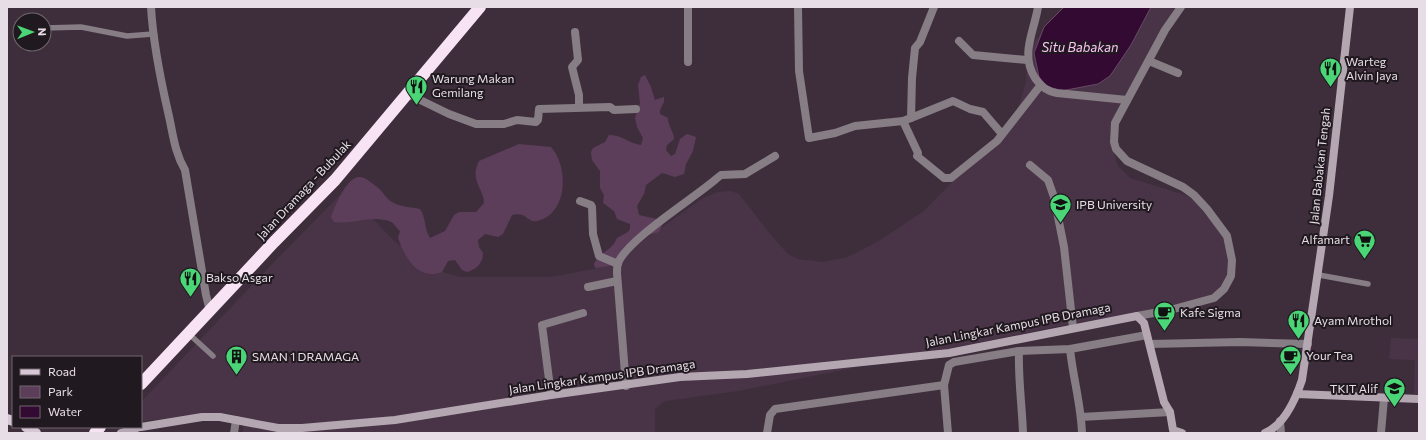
<svg xmlns="http://www.w3.org/2000/svg" width="1426" height="440" viewBox="0 0 1426 440" font-family="Commissioner,sans-serif">
  <rect width="100%" height="100%" fill="#3e2e3c"/>
  <!-- built -->
  <g fill="#493447">
    <path d="M1071,7h110l-65,122 -4,19 6,18 12,12 55,17 8,4 10,9 29,38 -6,43 -32,14 -119,20 -337,68 -73,10 -10,8v24h-412v-7l-6,-10 -11,-3 -75,7 -10,2v-20l134,-141 64,-65 7,-4 5,3 42,45 27,21 12,8 28,8h91l43,-8 22,-9 87,-62 15,-6 12,-1 9,3 31,40 18,20 10,5 25,3 25,-5 31,-16 45,-30 92,-95 10,-34 1,-21 5,-17 16,-17z"/>
    <path d="M1391,338l28,1v55h-5l1,-34 -26,-1z"/>
  </g>
  <!-- green -->
  <g fill="#5d3e5a">
    <path d="M645,75l6,12 4,13 9,-3v5l-4,8v4l8,4c0,8 6,14 6,21l-7,6 -1,5 5,6 4,-2 5,-15 7,-5 9,3 -3,14 -7,13 -2,10 -9,3 -13,-4 -16,12 -2,9 -7,12 2,9 22,5 2,3 -4,9 -14,4 -36,30 -14,2 -1,-4c6,-14 17,-11 23,-26l11,-6 2,-3v-5l-13,-5 -3,-8 -11,-8 1,-8 -4,-7v-17l-8,-11 -1,-8 2,-4 12,-6 4,-7c12,-1 21,9 32,10l2,-7 -6,-11 -2,-9 5,-15 -2,-18 3,-8z"/>
    <path d="M519,144l32,3c18,20 17,67 -14,74 -10,2 -10,-10 -25,-6l-9,19 -5,3 -13,-3 -7,6 1,7 4,6c0,10 -6,16 -16,19l-5,-2 -7,-10 -7,1 -6,11c-24,9 -37,-14 -44,-34l2,-7c-3,-2 -6,-8 -9,-9 -19,-8 -37,3 -57,0l-3,-5c4,-11 16,-42 30,-40 5,1 12,7 16,10 6,4 9,12 15,15 9,5 18,5 28,7 6,8 4,20 10,29l15,-7 9,-16 5,-3h17l8,-9c0,-15 -15,-22 -5,-42z"/>
  </g>
  <!-- water -->
  <path fill="#330a31" stroke="#694967" d="M1064,7h87l-20,38 -21,31 -12,8 -37,7 -17,-6 -5,-8 -5,-24 10,-26z"/>
  <g fill="none" stroke-linecap="round" stroke-linejoin="round">
    <!-- lane -->
    <g stroke="#867d85" stroke-width="5.5">
      <path d="M44,28l37,-1 46,9 26,-2"/>
      <path d="M1319,275l49,9"/>
      <path d="M189,334l24,22"/>
    </g>
    <!-- street -->
    <g stroke="#867d85" stroke-width="8">
      <path d="M151,7c2,36 9,70 17,105 5,21 6,39 17,58l21,125 4,16"/>
      <path d="M798,7l1,64 10,67 26,-5 20,-7 48,-5"/>
      <path d="M934,7l-14,35 -5,6 -3,30 -1,40 -8,3 15,32 -1,3 27,22h7l46,-37 43,-55"/>
      <path d="M1038,7c-4,25 -18,47 -3,71 7,9 11,13 22,15l70,7"/>
      <path d="M575,32l3,28 -6,7 7,28v12"/>
      <path d="M959,41l14,14 54,5"/>
      <path d="M1149,61l29,12"/>
      <path d="M688,62v-55"/>
      <path d="M408,94l41,20 27,10h28l13,-4 19,2 2,-2 1,-11 71,-2 4,3 22,-1"/>
      <path d="M911,118l42,-17 17,8 13,3 19,22"/>
      <path d="M1030,165l18,15 6,17 10,50 9,81"/>
      <path d="M580,201l11,4 1,2 1,27 6,22 19,8"/>
      <path d="M588,287l29,-6"/>
      <path d="M1137,316l33,-6 44,-12 10,-9 7,-13 1,-16 -5,-24 -20,-27 -13,-14 -11,-8 -56,-26 -11,-12 -2,-7 1,-19 50,-93 16,-23"/>
      <path d="M1150,344l90,-2 68,2"/>
      <path d="M1070,349c3,29 11,55 12,84"/>
      <path d="M1019,351c-1,27 3,54 4,82"/>
      <path d="M626,386l-9,-113c0,-3 0,-7 1,-10 10,-24 75,-64 98,-84l5,-4 24,-1 30,-18"/>
      <path d="M551,395l-9,-70 41,-12"/>
      <path d="M1081,417l89,-5"/>
      <path d="M1280,421l1,12"/>
      <path d="M234,433l2,-13"/>
      <path d="M767,433l3,-18 5,-6 169,-24"/>
      <path d="M948,433l-4,-48 5,-20 5,-3 65,-11 51,-2 77,-14"/>
      <path d="M1381,433l3,-35"/>
    </g>
    <!-- secondary -->
    <g stroke="#b4a7b2" stroke-width="8">
      <path d="M1297,394l122,5"/>
      <path d="M141,427l61,-10h18l58,11h24l93,-8 156,-25 129,-18 67,-3 202,-21 188,-37 7,7 20,79 6,10 3,18 9,3"/>
      <path d="M121,433l19,-6"/>
      <path d="M1265,433c19,-8 31,-35 37,-53l27,-184 21,-189"/>
    </g>
    <!-- primary -->
    <g stroke="#d7c6d5" stroke-width="10">
      <path d="M7,419l6,2"/>
      <path d="M26,427l10,6"/>
    </g>
    <!-- highway -->
    <g stroke="#f8e3f5" stroke-width="12">
      <path d="M141,384l133,-142 61,-62 145,-173"/>
      <path d="M95,433l5,-6"/>
    </g>
  </g>
  <!-- icons -->
  <defs>
    <symbol id="restaurant-pin" viewBox="-11 -11 22 30"><path d="M0 17L-7.5 6A9.5 9.5 0 1 1 7.5 6Z" fill="#4ad677" stroke="#20191f"/><path d="M-5-6h1v4h1v-4h1v4h1v-4h1v5L-1.5 .5V6h-2V.5L-5-1ZM5-6V6H3V1.5H1.5Q1.5-4 5-6Z" fill="#111"/></symbol>
    <symbol id="university-pin" viewBox="-11 -11 22 30"><path d="M0 17L-7.5 6A9.5 9.5 0 1 1 7.5 6Z" fill="#4ad677" stroke="#20191f"/><path d="M0-5L7-2L0 1L-7-2ZM-4 1L0 2.5L4 1V4Q0 6-4 4Z" fill="#111"/></symbol>
    <symbol id="supermarket-pin" viewBox="-11 -11 22 30"><path d="M0 17L-7.5 6A9.5 9.5 0 1 1 7.5 6Z" fill="#4ad677" stroke="#20191f"/><path d="M-6-5.5h2.5l.6 2H6L4.5 2H-2.5L-4.4-4H-6ZM-1.5 3.2a1.3 1.3 0 1 0 .1 0ZM3 3.2a1.3 1.3 0 1 0 .1 0Z" fill="#111"/></symbol>
    <symbol id="cafe-pin" viewBox="-11 -11 22 30"><path d="M0 17L-7.5 6A9.5 9.5 0 1 1 7.5 6Z" fill="#4ad677" stroke="#20191f"/><path d="M-5.5-4.5H6V0H3Q3 3.5 0 3.5H-2.5Q-5.5 3.5-5.5 0ZM3-3.2v2h1.7v-2ZM-6 4.5H4V6H-6Z" fill="#111"/></symbol>
    <symbol id="building-pin" viewBox="-11 -11 22 30"><path d="M0 17L-7.5 6A9.5 9.5 0 1 1 7.5 6Z" fill="#4ad677" stroke="#20191f"/><path d="M-4-6H4V6H1V3H-1V6H-4ZM-2.5-4.3h1.7v1.8h-1.7ZM.8-4.3h1.7v1.8H.8ZM-2.5-1h1.7V.8h-1.7ZM.8-1h1.7V.8H.8Z" fill="#111"/></symbol>
    <symbol id="school-pin" viewBox="-11 -11 22 30"><path d="M0 17L-7.5 6A9.5 9.5 0 1 1 7.5 6Z" fill="#4ad677" stroke="#20191f"/><path d="M0-5L7-2L0 1L-7-2ZM-4 1L0 2.5L4 1V4Q0 6-4 4Z" fill="#111"/></symbol>
  </defs>
  <g fill-rule="evenodd">
    <use href="#restaurant-pin" x="1318" y="56" width="25" height="34"/>
    <use href="#restaurant-pin" x="404" y="74" width="25" height="34"/>
    <use href="#university-pin" x="1048" y="192" width="25" height="34"/>
    <use href="#supermarket-pin" x="1352" y="228" width="25" height="34"/>
    <use href="#restaurant-pin" x="178" y="266" width="25" height="34"/>
    <use href="#cafe-pin" x="1152" y="300" width="25" height="34"/>
    <use href="#restaurant-pin" x="1286" y="308" width="25" height="34"/>
    <use href="#cafe-pin" x="1278" y="344" width="25" height="34"/>
    <use href="#building-pin" x="224" y="344" width="25" height="34"/>
    <use href="#school-pin" x="1382" y="376" width="25" height="34"/>
  </g>
  <g text-anchor="middle" stroke-width="4" stroke-linejoin="round" paint-order="stroke">
    <!-- poi labels -->
    <g font-size="12" fill="#e7dde6" stroke="#20191f" text-anchor="start">
      <text x="1346" y="66">Warteg<tspan x="1346" dy="14">Alvin Jaya</tspan></text>
      <text x="432" y="83">Warung Makan<tspan x="432" dy="14">Gemilang</tspan></text>
      <text x="1076" y="209">IPB University</text>
      <text x="1350" y="244" text-anchor="end">Alfamart</text>
      <text x="206" y="282">Bakso Asgar</text>
      <text x="1180" y="317">Kafe Sigma</text>
      <text x="1314" y="325">Ayam Mrothol</text>
      <text x="1306" y="360">Your Tea</text>
      <text x="252" y="361">SMAN 1 DRAMAGA</text>
      <text x="1378" y="393" text-anchor="end">TKIT Alif</text>
    </g>
    <!-- street labels -->
    <g font-size="12" fill="#e7dde6" stroke="#20191f">
      <text transform="translate(1320 166) rotate(-84)" y="4">Jalan Babakan Tengah</text>
      <text transform="translate(304 190) rotate(-47)" y="4">Jalan Dramaga - Bubulak</text>
      <text transform="translate(1018 325) rotate(-11)" y="4">Jalan Lingkar Kampus IPB Dramaga</text>
      <text transform="translate(602 377) rotate(-8)" y="4">Jalan Lingkar Kampus IPB Dramaga</text>
    </g>
    <!-- water labels -->
    <g font-size="13" font-style="italic" fill="#fcc3f5" stroke="#20191f">
      <text x="1080" y="52">Situ Babakan</text>
    </g>
  </g>
  <!-- border -->
  <rect width="1426" height="440" fill="none" stroke="#e7dde6" stroke-width="16"/>
  <!-- legend -->
  <rect x="12" y="356" width="130" height="72" fill="#20191f" stroke="#70676f"/>
  <rect x="20" y="369" width="20" height="6" fill="#d7c6d5" stroke="#70676f"/>
  <text x="48" y="376" font-size="12" fill="#e7dde6">Road</text>
  <rect x="20" y="386" width="20" height="12" fill="#5d3e5a" stroke="#70676f"/>
  <text x="48" y="396" font-size="12" fill="#e7dde6">Park</text>
  <rect x="20" y="406" width="20" height="12" fill="#330a31" stroke="#70676f"/>
  <text x="48" y="416" font-size="12" fill="#e7dde6">Water</text>
  <!-- north arrow -->
  <g transform="translate(32 32) rotate(89)"><circle r="19" fill="#20191f" stroke="#70676f"/>
  <path d="M0-3L7 15L0 10L-7 15Z" fill="#4ad677"/>
  <text y="-6" font-size="11" font-weight="bold" text-anchor="middle" fill="#e7dde6">N</text>
  </g>
</svg>
